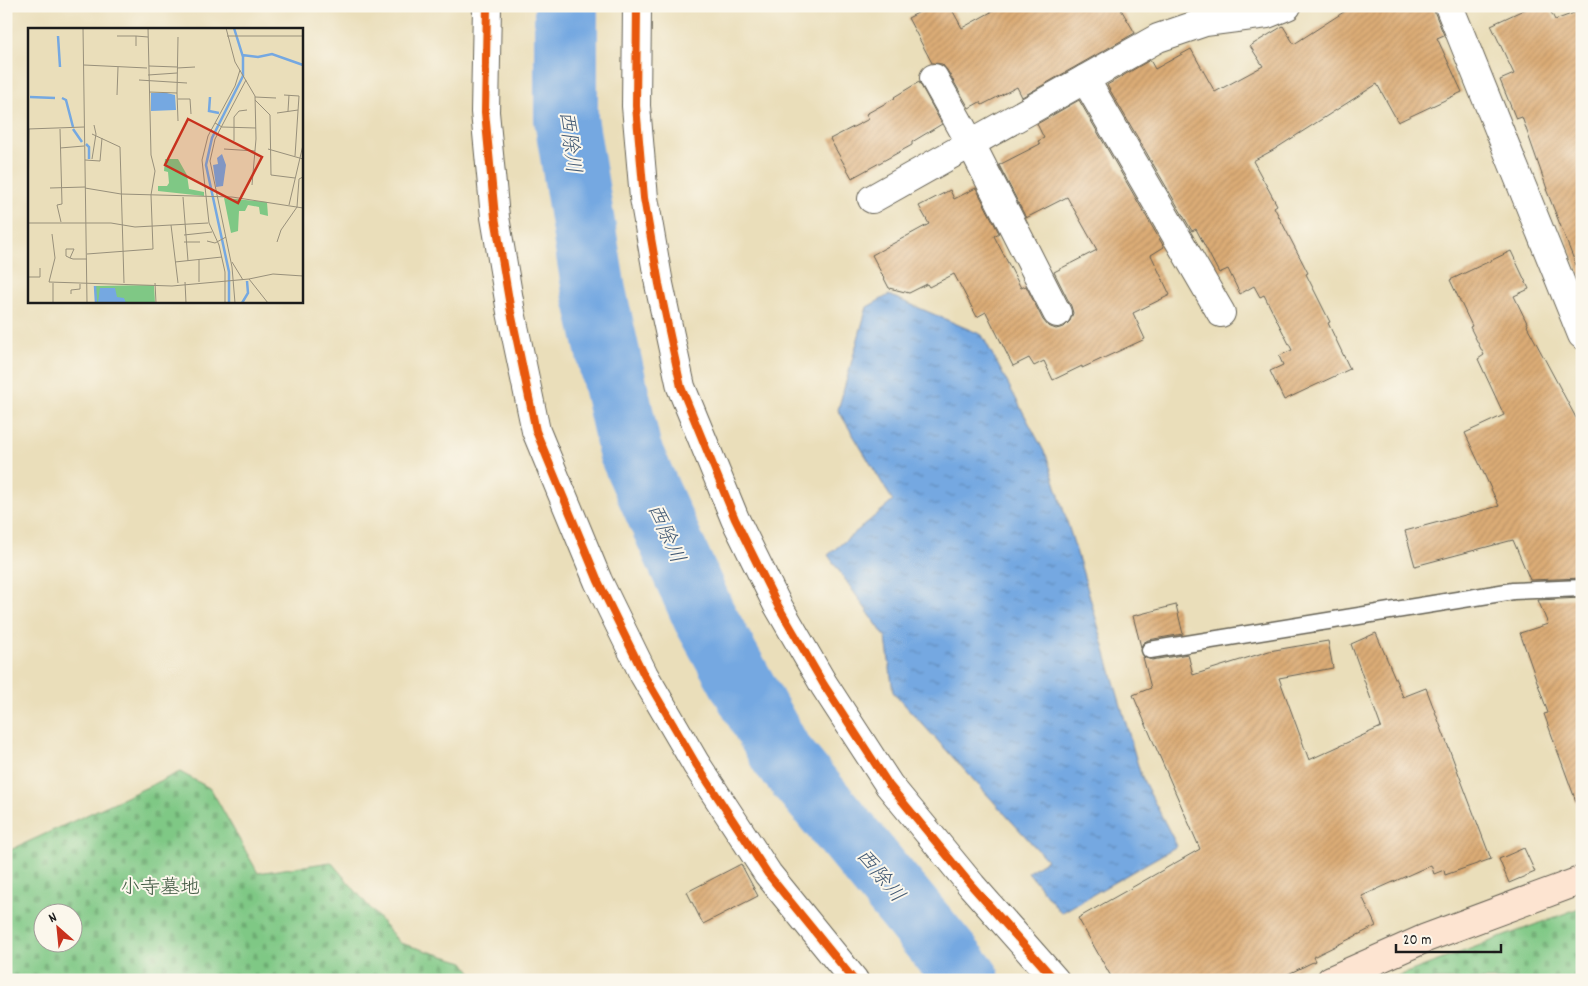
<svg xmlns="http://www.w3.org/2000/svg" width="1588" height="986" viewBox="0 0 1588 986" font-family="Dekko,'Klee One',sans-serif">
  <defs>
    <pattern id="cemetery-stones" width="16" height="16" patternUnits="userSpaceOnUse" patternTransform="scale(1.25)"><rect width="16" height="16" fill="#7fc885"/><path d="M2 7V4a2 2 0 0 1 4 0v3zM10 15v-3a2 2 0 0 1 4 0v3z" fill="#6dab72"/></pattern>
    <pattern id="water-ripples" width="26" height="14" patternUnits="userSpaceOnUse" patternTransform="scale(1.25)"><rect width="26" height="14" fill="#75a8e1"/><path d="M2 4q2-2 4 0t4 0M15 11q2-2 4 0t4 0" fill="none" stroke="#5f88b6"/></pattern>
    <pattern id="building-hatch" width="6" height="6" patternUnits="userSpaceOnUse" patternTransform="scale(1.25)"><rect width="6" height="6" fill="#dbac76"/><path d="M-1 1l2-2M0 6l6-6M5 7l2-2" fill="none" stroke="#bb9366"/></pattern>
  </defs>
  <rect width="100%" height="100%" fill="#fbf7ec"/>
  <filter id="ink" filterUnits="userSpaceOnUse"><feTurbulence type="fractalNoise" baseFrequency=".02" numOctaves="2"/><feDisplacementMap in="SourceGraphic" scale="10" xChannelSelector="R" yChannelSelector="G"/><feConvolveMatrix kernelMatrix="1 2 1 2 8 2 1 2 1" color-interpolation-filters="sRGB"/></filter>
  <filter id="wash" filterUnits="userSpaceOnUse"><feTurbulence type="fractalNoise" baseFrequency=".0096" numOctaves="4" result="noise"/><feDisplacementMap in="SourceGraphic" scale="20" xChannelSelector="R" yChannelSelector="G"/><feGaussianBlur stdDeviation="1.12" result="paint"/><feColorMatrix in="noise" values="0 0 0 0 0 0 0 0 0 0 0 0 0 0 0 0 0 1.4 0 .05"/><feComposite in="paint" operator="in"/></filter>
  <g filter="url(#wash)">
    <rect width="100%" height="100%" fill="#eadeba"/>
    <!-- cemetery -->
    <g fill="url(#cemetery-stones)" stroke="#4e7250" fill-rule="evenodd">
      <path d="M180,772l31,17 47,84 73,-11 69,81 64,19 13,18h-471v-128zM42,914h30v30h-30z"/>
      <path d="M1582,907v73h-191l15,-7z"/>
    </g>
    <!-- water -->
    <path fill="url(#water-ripples)" stroke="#48627e" d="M889,295l93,40 65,122 36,116 58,203 36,70 -116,67 -33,-41 19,-12 -154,-168 -7,-54 -58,-83 65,-54 -55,-91 29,-103z"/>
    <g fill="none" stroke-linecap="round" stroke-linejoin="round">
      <!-- river -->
      <path stroke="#75a8e1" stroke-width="64" d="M566,6v113l28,172 36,160 74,165 77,138 187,226"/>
    </g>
    <g id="blocks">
      <!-- building -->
      <g fill="url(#building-hatch)">
        <path d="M931,6h19l12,22 40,-22h117l16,27 -113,64 -5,-10 -35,18 -2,-3 -11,6 -22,-38 -5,-6 -10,-1 -24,-45z"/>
        <path d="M1353,6h79l12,29 -7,3 25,54 -64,30 -21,-38 -102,65 -22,12 24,44 -3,2 34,66 -2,1 24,48 -2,1 22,46 -66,31 -14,-29 13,-6 -4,-9 13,-6 -28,-55 -4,2 -6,-11 -14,8 -12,-25 -9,4 -23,-44 -4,2 -85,-146 43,-25 5,9 36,-20 24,43 48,-26 -13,-20 33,-20 11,18z"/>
        <path d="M1532,6h16l7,14 27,-10v265h-2l-34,-86h1l-25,-72 -6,2 -16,-39 14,-6 -23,-49z"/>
        <path d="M919,82l23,42 -30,18v3l-60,33 -22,-39 39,-20 -3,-5 29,-16 -1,-1z"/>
        <path d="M1079,100l85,147 -13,8 19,40 -37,18 12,26 -63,29v-2l-29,14 -9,-19 -10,5 -5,-8 -16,8 -27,-54 -9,5 -23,-43 -25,13 -2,-3 -18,9 -20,-5 -17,-33 57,-31 -10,-18 31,-16 4,9 22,-11 23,45 -5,3 27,52 5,-2 17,34 5,6 8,3 8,-2 6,-6 3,-8 -2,-7 -17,-34 43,-22 -30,-53 -41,21 -27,-53 41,-21 -2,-3 6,-3 -7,-14z"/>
        <path d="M1511,251l18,38 -15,7 14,29 -1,1 55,103v149l-52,2 -17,-40 -98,26 -10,-35 94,-25 -34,-73 39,-18 -26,-56 6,-4 -14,-28 2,-1 -22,-46z"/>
        <path d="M1582,598v209h-4l-34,-93 4,-1 -28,-80 28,-9 -10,-24z"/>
        <path d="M1176,605l7,29 -35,6 -5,3 -2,4 -8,-31z"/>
        <path d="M1376,633l27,64 23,-9 65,171 -46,16 -1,-5 -10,4 -3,-9 -69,31 14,30 -63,31 2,4 -39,19h-163l-35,-62 122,-69 -67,-154 18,-7 -8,-31 9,3 36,-6 5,21 76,-24 59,-10 5,27 -54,10 30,82 72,-33 -30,-83z"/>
        <path d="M1524,848l11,24 -26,11 -10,-24z"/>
        <path d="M741,864l17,32 -55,28 -16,-32z"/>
      </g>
    </g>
  </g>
  <g filter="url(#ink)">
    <use href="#blocks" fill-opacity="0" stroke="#646053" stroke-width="1"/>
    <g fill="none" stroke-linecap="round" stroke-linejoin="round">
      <defs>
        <path id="lane" d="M1150,650l363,-59 69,-3"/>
        <g id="street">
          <path d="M487,6l-2,106 10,105 16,95 25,119 62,150 46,94 52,89 72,110 86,106"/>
          <path d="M637,6l-1,100 8,92 15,86 22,103 54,132 42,85 47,81 65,100 83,101 83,94"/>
          <path d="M1449,6l133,329"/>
          <path d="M934,78l37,66 86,169"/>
          <path d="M1085,79l136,234"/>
          <path d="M872,199l286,-161 47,-16 62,-8 20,-8"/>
        </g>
        <path id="secondary" d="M1331,980l95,-42 156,-58"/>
      </defs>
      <!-- lane casing -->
      <use href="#lane" stroke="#646053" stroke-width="19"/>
      <!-- street casing -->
      <use href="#street" stroke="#646053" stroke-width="30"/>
      <!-- secondary casing -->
      <use href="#secondary" stroke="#646053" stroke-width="30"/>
      <!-- lane -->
      <use href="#lane" stroke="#fff" stroke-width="16"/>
      <!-- street -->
      <use href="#street" stroke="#fff" stroke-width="28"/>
      <!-- secondary -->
      <use href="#secondary" stroke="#fde4d1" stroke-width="28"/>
      <defs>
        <g id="cycleway">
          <path d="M487,6l-2,106 10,105 16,95 25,119 62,150 46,94 52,89 72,110 86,106"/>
          <path d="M637,6l-1,100 8,92 15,86 22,103 54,132 42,85 47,81 65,100 83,101 83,94"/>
        </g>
      </defs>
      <!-- cycleway casing -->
      <use href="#cycleway" stroke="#fbf7ec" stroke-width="11"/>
      <!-- cycleway -->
      <use href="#cycleway" stroke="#e8590c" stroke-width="8"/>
    </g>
  </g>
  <g text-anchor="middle" stroke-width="4" stroke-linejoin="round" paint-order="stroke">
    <!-- park labels -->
    <g font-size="20" fill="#3f5841" stroke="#fbf7ec">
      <text x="160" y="893">小寺墓地</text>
    </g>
    <!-- water labels -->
    <g font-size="21" font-style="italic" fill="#445b75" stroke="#fbf7ec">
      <text transform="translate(571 142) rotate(83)" y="7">西除川</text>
      <text transform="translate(667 533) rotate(66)" y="7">西除川</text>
      <text transform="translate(881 875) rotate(50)" y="7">西除川</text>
    </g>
  </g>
  <!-- overview -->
  <g transform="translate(28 28)">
    <rect width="275" height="275" fill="#eadeba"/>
    <path d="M137,131h13l9,16 2,14 15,3v4l-46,-5v-5h9l2,-3 -1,-11 -4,-1zM196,170l43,4 1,14 -8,-2 -1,-7 -11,-2 -3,6h-6l-1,20 -7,2z" fill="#7fc885"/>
    <path d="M126,257l1,18h-59l-1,-17z" fill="#7fc885"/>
    <path d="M139,65l8,2 1,15 -25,1v-18zM194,126l4,11 -3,21 -7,1 -3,-22 5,-1 -1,-6zM72,260h15l2,9 7,1 2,5h-28z" fill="#75a8e1"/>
    <path fill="none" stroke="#75a8e1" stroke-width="2.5" d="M30,8l2,31M214,27l16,2 14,-3 31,11M2,69l25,1M182,69l-1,14 10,2M34,70l4,2 7,27M45,101l9,13M58,116l3,3v12M67,258l1,17M201,275v-31l-23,-107 6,-27 31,-62v-19l-9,-29M214,275l6,-10 -1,-12"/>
    <path fill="none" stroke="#98907b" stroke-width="1" d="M55,0l4,275M198,0l9,34 20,34 1,43 -4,46M89,8h19M199,8h76M108,18v-10l12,1M56,37l63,3M121,38l28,1M149,40l18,-1M120,47l29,-2M111,52l48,3M121,64l28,1 1,-56M149,65l1,28M89,67l1,-28M256,67l15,1 -4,60M227,69l21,1M150,71h12l1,15M227,72l15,15 1,60 24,3M260,83l1,-16M249,85l21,-3M187,95l7,4 34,1M0,101l56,-2M32,101l2,75 -5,1 4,17M64,106l28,13 4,136M206,113v-24l5,-6 8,-1M32,120l24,-2M196,121l31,2M240,121l35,10M64,131l4,-25 -2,-9M57,132l15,1 2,-23M22,160l35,-1M57,160l36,6 111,3 71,11M155,169l5,64M261,177l14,-60M0,186l1,-85M0,195h83l24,4 73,-4M143,197l7,58M24,206l3,24 -6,24 123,4 77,-7 19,24M156,207l28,-3M179,213l8,2 11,-6M156,214h16M249,214l4,-12 16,-23 2,-28 4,-2M59,226l66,-5 -2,-54 4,-24 -4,-16 -3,-127M42,230l4,-9h-8v7l4,2 3,1h14M171,231v23M147,234l47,-5M204,234l11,18M0,249h12v-9M221,251l24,-5 30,2M157,254l1,21M25,255v20M127,255l1,20M43,266v-4l9,-1v-5M197,275v-31l-6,-27 -10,-22 -7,-63 6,-24 27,-50 5,-16M207,275l-3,-36 -22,-106 5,-22 31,-59"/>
    <path fill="#c8321e" fill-opacity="0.15" stroke="#c8321e" stroke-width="2.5" d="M160,91l74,38 -24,46 -73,-38z"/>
    <rect width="275" height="275" fill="none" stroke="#1c1c1c" stroke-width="2.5"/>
  </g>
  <!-- margin -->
  <rect width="1588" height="986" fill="none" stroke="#fbf7ec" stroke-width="25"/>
  <!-- north arrow -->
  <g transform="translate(58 928) rotate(333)"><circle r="24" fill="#fbf7ec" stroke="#a29f99"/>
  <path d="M0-4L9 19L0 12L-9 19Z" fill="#c8321e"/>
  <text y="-8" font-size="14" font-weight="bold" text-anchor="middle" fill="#1c1c1c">N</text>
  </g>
  <!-- scale -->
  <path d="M1396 944v8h105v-8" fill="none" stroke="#1c1c1c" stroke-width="2.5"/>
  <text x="1403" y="944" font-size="15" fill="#1c1c1c" stroke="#fbf7ec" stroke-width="4" paint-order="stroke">20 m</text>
</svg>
